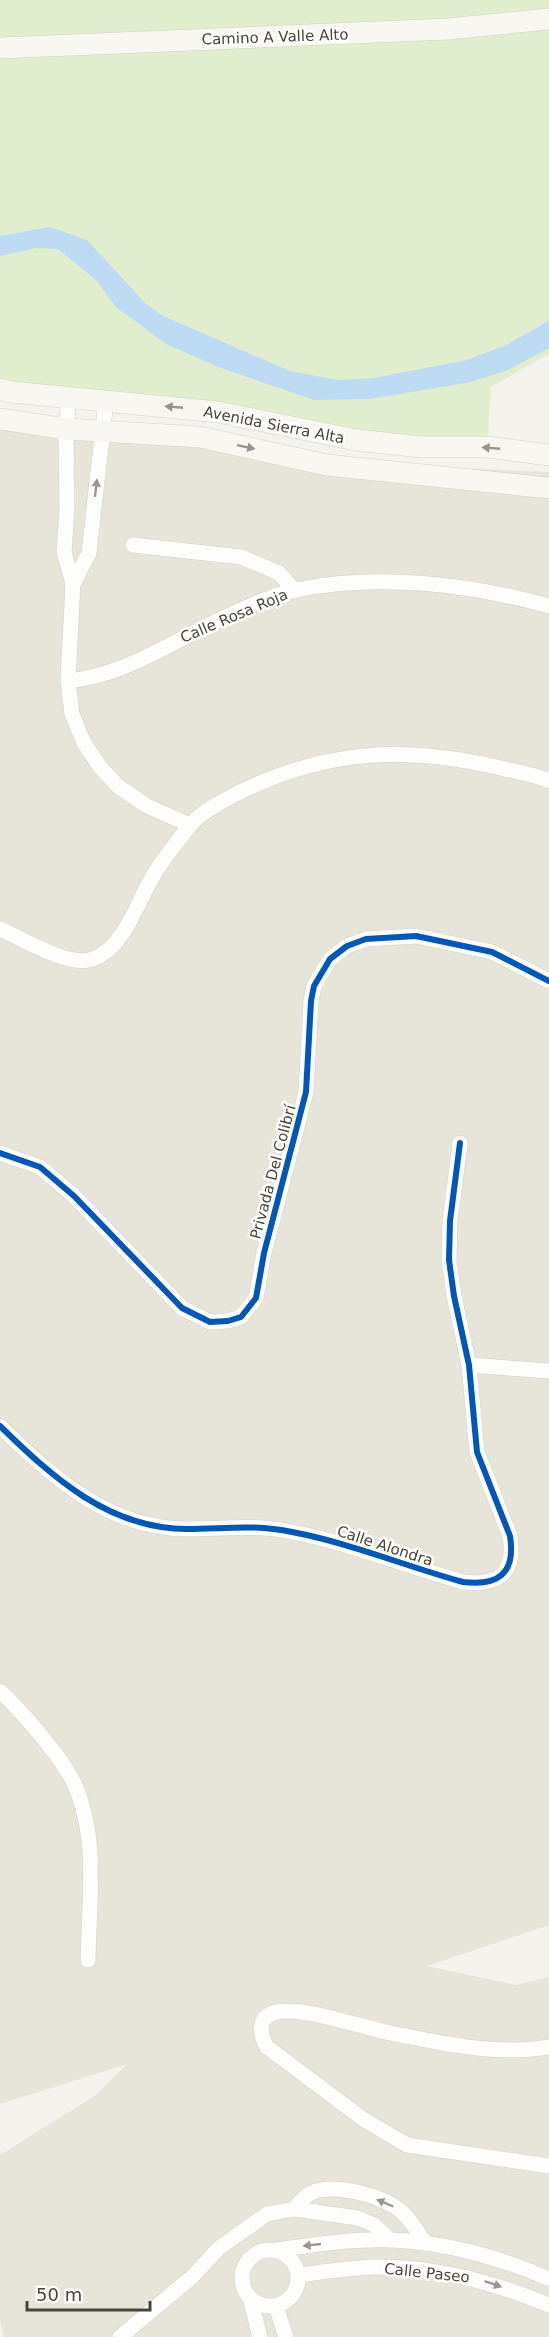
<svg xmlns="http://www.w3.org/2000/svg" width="549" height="2337" viewBox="0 0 549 2337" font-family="'DejaVu Sans',sans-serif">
  <rect width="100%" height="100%" fill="#f3f2ed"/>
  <!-- residential -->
  <path fill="#e7e4da" d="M0,419l342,44 207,9v1453l-122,41 89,19 33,-8v360h-545l-4,-16v-166l96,-60 31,-31 -127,40z"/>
  <!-- green -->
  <path fill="#e0eecd" d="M0,0h549v354l-58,33 -4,60 -487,-58z"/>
  <!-- water -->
  <path fill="#bcdbf2" d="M50,227l37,13 59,64 17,12 127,55 48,9 36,-2 93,-18 37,-14 45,-25v27l-41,22 -37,12 -101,17 -56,1 -96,-33 -52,-23 -50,-37 -20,-27 -38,-31 -22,-1 -36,8v-20z"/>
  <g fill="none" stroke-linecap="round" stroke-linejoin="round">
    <defs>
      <g id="street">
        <path d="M69,398l-3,31 1,81 -3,42 9,32 -5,97 4,33 12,29 16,24 19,20 28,19 43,19"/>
        <path d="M133,545l108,12 38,16 16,18"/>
        <path d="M73,584l16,-31 17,-152"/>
        <path d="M68,681c58,-6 103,-39 155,-63 22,-10 49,-23 73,-28 82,-17 173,-6 253,16"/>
        <path d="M0,929c23,10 69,39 93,30 32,-12 44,-57 60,-83 10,-17 23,-33 35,-48 12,-16 35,-27 52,-36 88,-43 166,-46 261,-24 15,4 33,6 48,13"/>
        <path d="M0,1153l40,14 34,29 108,112 28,14 18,-1 13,-4 15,-19 8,-45 42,-161 5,-91 3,-15 16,-27 17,-13 19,-7 50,-3 76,16 57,29"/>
        <path d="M469,1365l80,6"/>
        <path d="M0,1426c52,51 109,103 187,103 37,0 67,-5 105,3 58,11 113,34 171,50 35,4 53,-8 47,-46l-33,-84 -8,-87 -15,-69 -5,-36 1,-39 10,-78"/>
        <path d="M0,1691c23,22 59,63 73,90 26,54 16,121 15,179"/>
        <path d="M549,2047c-52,9 -108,-4 -159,-14 -28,-5 -91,-29 -117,-20 -16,6 -13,22 -6,34l96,72 44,26 142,21"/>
        <path d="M294,2209c5,-5 11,-13 17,-16 21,-10 62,1 81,12 15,8 24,24 33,38"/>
        <circle cx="270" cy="2278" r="28"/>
        <path d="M276,2250c38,-5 78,-12 116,-10 52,2 110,18 157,39"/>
        <path d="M299,2275c24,-3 49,-7 74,-8 62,-1 119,15 176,38"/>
        <path d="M250,2298l10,39"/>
        <path d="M276,2306l10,31"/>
        <path d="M120,2337l72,-60 27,-29 48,-34 27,-5 64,9 16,7 16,15"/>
      </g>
      <g id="secondary">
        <path d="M0,48l448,-19 101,-10"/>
        <path d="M0,389l11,3 207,20 138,28 66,7h65l62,8"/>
        <path d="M0,419l66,10 134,8 127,28 222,23"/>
      </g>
    </defs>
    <!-- street casing -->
    <use href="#street" stroke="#d1cfca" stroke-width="16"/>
    <!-- secondary casing -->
    <use href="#secondary" stroke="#d3cfc4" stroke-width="22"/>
    <!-- street -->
    <use href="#street" stroke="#fdfdfc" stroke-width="15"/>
    <!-- secondary -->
    <use href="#secondary" stroke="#f7f6f0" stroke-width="21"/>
    <defs>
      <g id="cycleway">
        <path d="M0,1153l40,14 34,29 108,112 28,14 18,-1 13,-4 15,-19 8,-45 42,-161 5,-91 3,-15 16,-27 17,-13 19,-7 50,-3 76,16 57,29"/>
        <path d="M0,1426c52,51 109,103 187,103 37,0 67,-5 105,3 58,11 113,34 171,50 35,4 53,-8 47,-46l-33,-84 -8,-87 -15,-69 -5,-36 1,-39 10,-78"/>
      </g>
    </defs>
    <!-- cycleway casing -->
    <use href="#cycleway" stroke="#fff" stroke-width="10"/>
    <!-- cycleway -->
    <use href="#cycleway" stroke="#0057b8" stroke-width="6"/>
  </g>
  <!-- one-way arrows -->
  <defs><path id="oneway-solid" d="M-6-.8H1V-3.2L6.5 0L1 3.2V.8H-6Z" transform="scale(1.5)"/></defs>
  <g fill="#98948b">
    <use href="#oneway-solid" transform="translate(174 407) rotate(-175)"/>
    <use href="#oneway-solid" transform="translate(246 447) rotate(12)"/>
    <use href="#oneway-solid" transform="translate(491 448) rotate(-175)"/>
  </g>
  <g fill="#9b9790">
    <use href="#oneway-solid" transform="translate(96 488) rotate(-83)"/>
    <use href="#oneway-solid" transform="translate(385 2203) rotate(-157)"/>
    <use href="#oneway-solid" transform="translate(312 2245) rotate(174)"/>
    <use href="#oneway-solid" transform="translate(493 2284) rotate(19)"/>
  </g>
  <g text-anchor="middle" stroke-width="5" stroke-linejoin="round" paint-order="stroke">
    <!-- street labels -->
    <g font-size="15" fill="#4a4438" stroke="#fff">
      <text transform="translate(275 37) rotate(-2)" y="5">Camino A Valle Alto</text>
      <text transform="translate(274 425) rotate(11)" y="5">Avenida Sierra Alta</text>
      <text transform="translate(234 616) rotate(-23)" y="5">Calle Rosa Roja</text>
      <text transform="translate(273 1172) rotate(-75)" y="5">Privada Del Colibrí</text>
      <text transform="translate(385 1546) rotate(18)" y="5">Calle Alondra</text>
      <text transform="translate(427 2273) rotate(6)" y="5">Calle Paseo</text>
    </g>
  </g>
  <!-- scale -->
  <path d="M27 2301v9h123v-9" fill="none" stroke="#4a4438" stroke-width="3"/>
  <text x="36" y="2301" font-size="18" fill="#4a4438" stroke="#ffffff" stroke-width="4.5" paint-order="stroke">50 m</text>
</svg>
